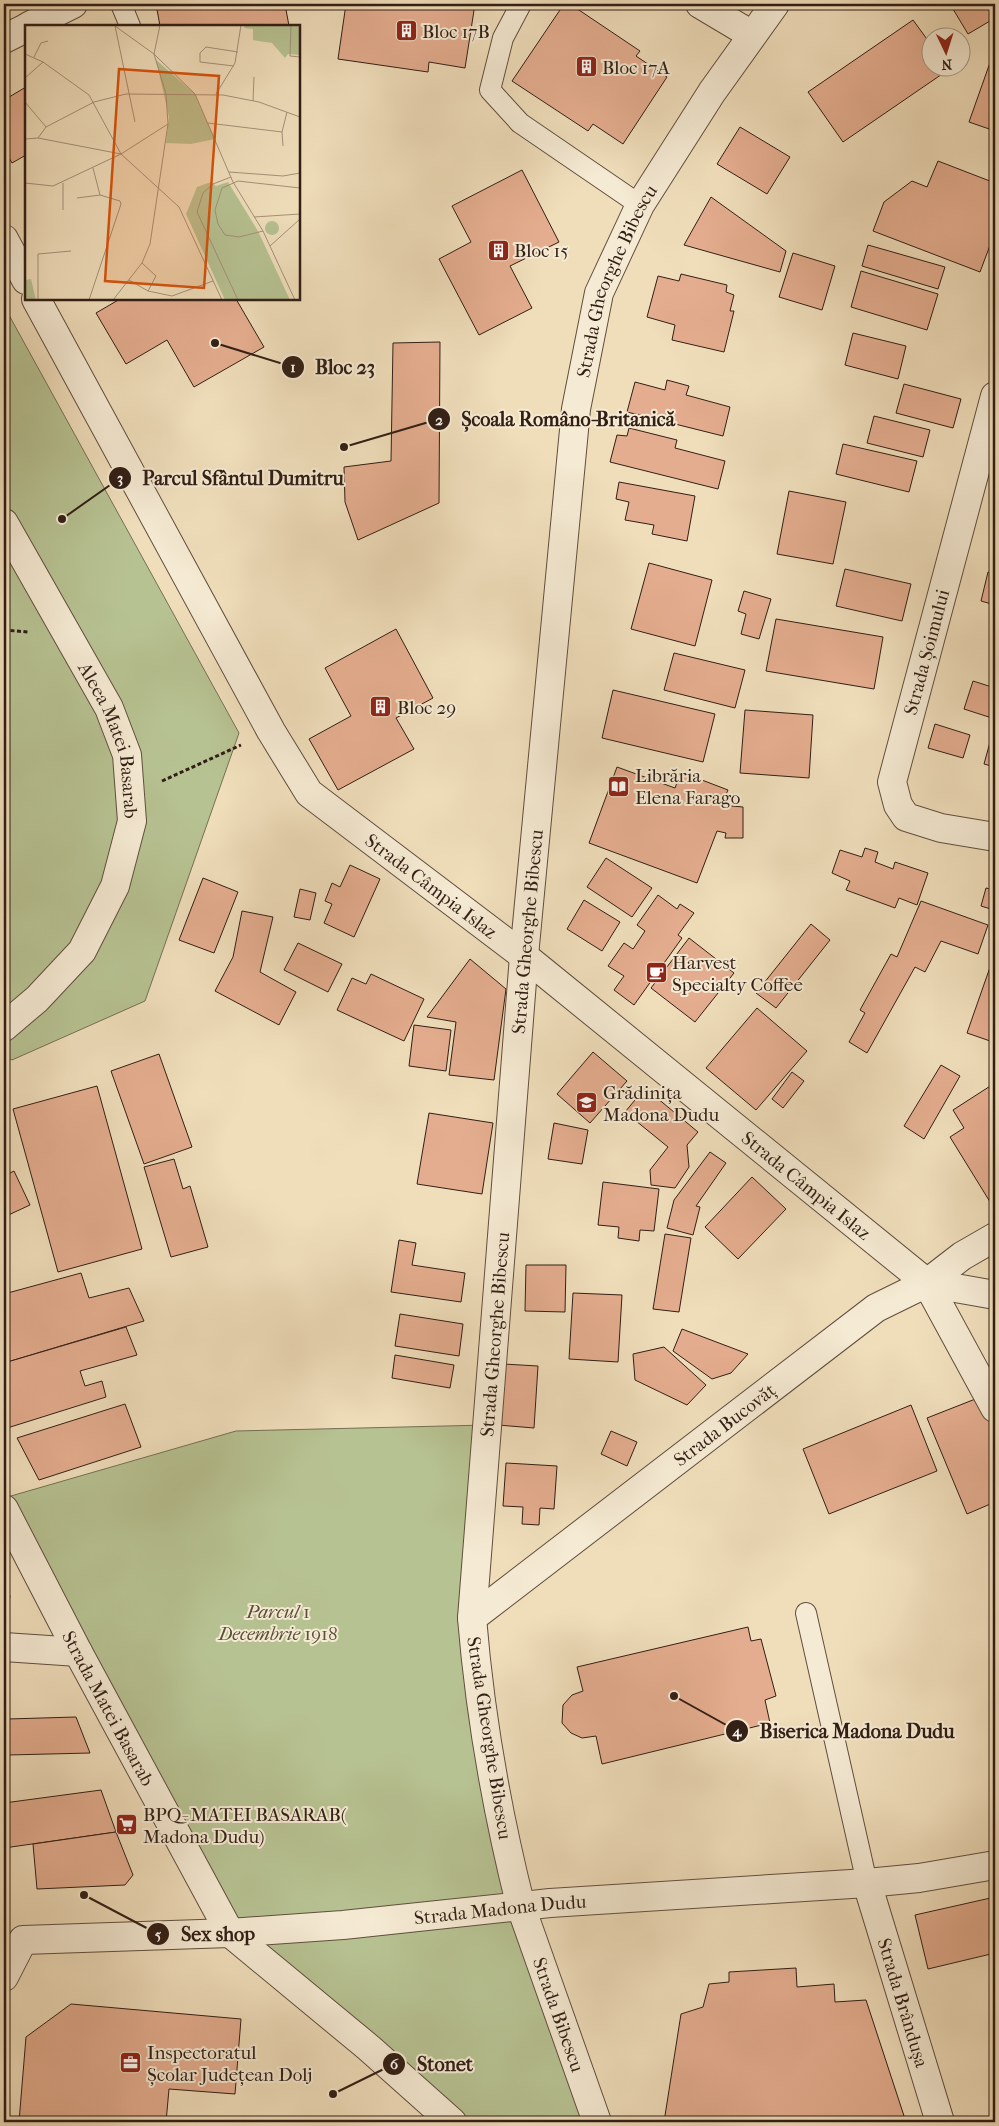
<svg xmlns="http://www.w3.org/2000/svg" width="999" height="2126" viewBox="0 0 999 2126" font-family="'IM FELL French Canon',serif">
  <rect width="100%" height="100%" fill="#f0debb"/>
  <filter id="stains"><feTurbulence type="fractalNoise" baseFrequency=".004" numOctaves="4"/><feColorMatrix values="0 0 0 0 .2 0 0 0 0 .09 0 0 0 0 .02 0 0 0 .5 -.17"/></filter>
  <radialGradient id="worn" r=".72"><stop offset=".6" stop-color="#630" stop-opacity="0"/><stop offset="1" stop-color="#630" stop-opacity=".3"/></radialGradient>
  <!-- green -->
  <g fill="#b7c292" stroke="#747054">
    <path d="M4,306l235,427 -94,268 -133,59 -8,-4z"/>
    <path d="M487,1425l-18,193 34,228 96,276h-134l-235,-189 -226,-435 232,-67z"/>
  </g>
  <!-- building -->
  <g fill="#e4ad8f" stroke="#311e15">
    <path d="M156,4h129l4,22h-129z"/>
    <path d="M346,4h129l-10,64 -36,-6 -1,10 -90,-13z"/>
    <path d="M564,4h6l70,47 -4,5 31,21 -44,67 -30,-20 -5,7 -76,-50z"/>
    <path d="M950,4h45v14l-27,16z"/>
    <path d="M913,20l19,26v22h14l2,2 -105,72 -35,-50z"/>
    <path d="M995,55v76l-26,-9 23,-65z"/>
    <path d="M26,87v68l-14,8 -8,-14v-49z"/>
    <path d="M740,127l50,30 -23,37 -50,-30z"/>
    <path d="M938,161l57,22v49l-15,40 -107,-41 11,-29 28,-21 15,6z"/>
    <path d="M522,170l37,72 -49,24 22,42 -53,27 -40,-76 32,-17 -19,-36z"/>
    <path d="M711,197l75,54 -6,21 -96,-27z"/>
    <path d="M868,245l77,22 -7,22 -76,-23z"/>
    <path d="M793,253l42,13 -13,44 -43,-13z"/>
    <path d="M861,271l77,23 -11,36 -76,-23z"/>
    <path d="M681,274l46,11 -1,7 8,3 -4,16h4l-10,41 -52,-12 3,-15 -28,-8 11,-41 21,5z"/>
    <path d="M120,299h116l28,48 -70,40 -27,-47 -41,24 -30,-51z"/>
    <path d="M853,333l53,13 -8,33 -53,-14z"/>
    <path d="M440,342l-1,161 -81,37 -13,-38 -1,-35 47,-6 2,-118z"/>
    <path d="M667,380l22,6 -3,9 44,12 -7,29 -96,-24 8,-30 30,8z"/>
    <path d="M904,384l57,15 -8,29 -57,-15z"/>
    <path d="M874,416l56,14 -7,27 -56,-14z"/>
    <path d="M629,428l48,12 -2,8 50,13 -7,28 -108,-27 7,-27 10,1z"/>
    <path d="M843,444l74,17 -8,31 -73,-18z"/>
    <path d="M619,482l76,14 -8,45 -35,-7 2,-9 -29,-5 4,-18 -13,-3z"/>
    <path d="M789,491l57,11 -13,62 -56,-10z"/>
    <path d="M649,563l63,17 -17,66 -64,-17z"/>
    <path d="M845,569l66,15 -9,37 -66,-15z"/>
    <path d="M988,572l7,2v31l-14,-4z"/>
    <path d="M744,591l27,8 -12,40 -18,-5 5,-20 -8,-3z"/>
    <path d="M776,619l107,18 -9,52 -108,-18z"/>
    <path d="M396,629l37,69 -37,20 18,31 -76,41 -29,-51 42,-23 -26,-48z"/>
    <path d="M674,653l71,17 -10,38 -71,-18z"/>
    <path d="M973,681l22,7v31l-31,-10z"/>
    <path d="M613,690l102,24 -12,48 -101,-24z"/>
    <path d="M745,710l68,5 -4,63 -69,-5z"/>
    <path d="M935,724l35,11 -7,23 -35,-10z"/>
    <path d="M995,724v43l-11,-3z"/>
    <path d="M617,767l58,21 6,-16 47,18 -7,15 22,2v31h-18l1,-5 -9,-2 -20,52 -108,-40z"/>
    <rect x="4" y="784" width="3" height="33"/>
    <path d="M865,848l13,4 -3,10 18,7 2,-7 33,11 -11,32 -18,-7 -4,10 -49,-18 4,-9 -18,-8 8,-23 22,7z"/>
    <path d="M606,858l46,30 -20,29 -45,-30z"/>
    <path d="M350,865l30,14 -26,58 -30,-14 8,-19 -7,-3 7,-18 8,4z"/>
    <path d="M203,878l35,14 -24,61 -35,-13z"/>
    <path d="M986,888l9,2v35l-4,-1 3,-14 -13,-4z"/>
    <path d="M300,889l16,4 -6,27 -16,-3z"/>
    <path d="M658,895l19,14 3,-5 14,9 -16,22 4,3 -48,67 -20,-15 10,-14 -16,-10 16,-23 9,6 12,-18 -8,-6z"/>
    <path d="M584,900l36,22 -18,29 -35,-22z"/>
    <path d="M921,901l67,24 -10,29 -37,-13 -16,31 -10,-5 -48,86 -18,-11 16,-29 -5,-3 31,-56 6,3z"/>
    <path d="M242,911l31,6 -13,55 36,20 -17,33 -64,-34 18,-34z"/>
    <path d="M811,924l19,16 -54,68 -20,-15z"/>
    <path d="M689,938l45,35 -39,49 -44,-34z"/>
    <path d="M298,943l44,21 -14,28 -44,-22z"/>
    <path d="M995,953v83l-2,6 -26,-9z"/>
    <path d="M470,959l36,30 -12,91 -45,-5 7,-53 -29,-5z"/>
    <path d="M371,974l53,25 -20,42 -67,-31 15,-32 14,6z"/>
    <path d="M757,1008l50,43 -51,59 -50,-42z"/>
    <path d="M414,1025l37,5 -5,41 -37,-5z"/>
    <path d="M593,1052l34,29 -37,42 -33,-29z"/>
    <path d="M159,1054l33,93 -48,17 -33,-93z"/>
    <path d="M941,1065l19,11 -36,63 -20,-13z"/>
    <path d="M792,1072l12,9 -21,27 -11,-9z"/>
    <path d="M995,1083v127l-45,-73 14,-9 -11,-18z"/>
    <path d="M97,1086l45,163 -84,23 -45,-163z"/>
    <path d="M645,1088l53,44 -11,13 2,22 -14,21 -24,-3 -1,-15 18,-23 -43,-35z"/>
    <path d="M429,1113l64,10 -11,71 -65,-10z"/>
    <path d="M554,1123l34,7 -6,34 -34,-5z"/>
    <path d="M710,1152l16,11 -30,43 4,1 -7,28 -26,-7 7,-28z"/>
    <path d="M174,1159l9,30 7,-3 18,61 -37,10 -27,-90z"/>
    <path d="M14,1171l16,34 -26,12v-41z"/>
    <path d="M752,1177l34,32 -48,50 -33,-32z"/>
    <path d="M603,1182l56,7 -5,42 -14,-1 -1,11 -21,-3 1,-11 -21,-2z"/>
    <path d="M665,1234l26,4 -12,74 -26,-3z"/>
    <path d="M399,1240l17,3 -4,22 53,8 -4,29 -70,-10z"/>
    <path d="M526,1265h40l-1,47 -40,-1z"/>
    <path d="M81,1273l8,25 40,-10 15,33 -140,42v-69z"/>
    <path d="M573,1293l49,2 -4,67 -49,-3z"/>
    <path d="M400,1314l63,10 -4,32 -64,-10z"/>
    <path d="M126,1327l11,28 -57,16 5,15 17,-5 4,16 -102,32v-66z"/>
    <path d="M682,1329l66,25 -17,19 -19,6 -39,-28z"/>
    <path d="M664,1347l42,38 -19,20 -52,-25 -2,-26z"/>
    <path d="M395,1355l59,10 -4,23 -58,-10z"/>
    <path d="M503,1364l35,2 -4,62 -36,-3z"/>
    <path d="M983,1396l12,28v78l-28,12 -40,-96z"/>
    <path d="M125,1404l16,43 -102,33 -22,-42z"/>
    <path d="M911,1405l26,66 -108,43 -26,-65z"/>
    <path d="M611,1431l26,11 -10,24 -26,-12z"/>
    <path d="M506,1463l51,3 -3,43 -14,-1 -1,17 -17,-1 1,-17 -20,-1z"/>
    <path d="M4,1584l6,12 -2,11 -4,3z"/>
    <path d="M748,1627l3,14 10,-2 15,57 -11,4 5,23 -168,41 -6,-28 -14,2 -11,-5 -9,-10 1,-18 9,-10 11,-4 -6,-24z"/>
    <path d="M76,1717l14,36 -82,2v-36z"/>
    <path d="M101,1790l15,42 -112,16v-45z"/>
    <path d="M116,1832l17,43 -8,10 -88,4 -4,-45z"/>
    <path d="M4,1847v1l4,40h-4z"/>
    <path d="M995,1897v56l-67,16 -13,-54z"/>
    <path d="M796,1968l1,19 37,-3 1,18 31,-2 40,122h-242l17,-108 22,-7 6,-23 20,-2v-10z"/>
    <path d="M71,2004l170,15 -6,75 -66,-5 -3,33h-147l7,-85z"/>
  </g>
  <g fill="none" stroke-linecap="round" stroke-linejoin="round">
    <defs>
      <g id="service">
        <path d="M121,4l9,22"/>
        <path d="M521,4l-18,34 -13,52 30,33 120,82"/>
        <path d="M806,1613l61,270"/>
      </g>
      <g id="pedestrian">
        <path id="s1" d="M4,523l105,185 18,47 5,66 -17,65 -33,65 -45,48 -33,28"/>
      </g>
      <g id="minor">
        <path d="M700,4l52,31"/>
        <path d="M29,26l44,-22"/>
        <path d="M4,39l22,-11"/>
        <path d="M995,396l-103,386 6,23 8,12 35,11 54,9"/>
        <path d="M927,1283l35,-27 33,-19"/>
        <path d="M4,1647l74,5"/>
        <path id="s2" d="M521,1907l76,215"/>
      </g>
      <g id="tertiary">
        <path d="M4,239l22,41"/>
        <path id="s3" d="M36,299l235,432 38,62 215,163 403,327 68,125"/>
        <path id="s4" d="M4,1509l74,143 152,281 139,115 83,74"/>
        <path id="s5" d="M472,1618l404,-310 51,-25 68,12"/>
        <path id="s6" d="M867,1883l73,239"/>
        <path id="s7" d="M521,1907c-24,-95 -41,-192 -49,-289l52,-662 52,-547 23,-116 41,-88 72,-113 63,-88"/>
        <path id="s8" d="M4,1977l19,-37 207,-7 113,-8 207,-22 317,-20 52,-5 76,-13"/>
      </g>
    </defs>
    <!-- service casing -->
    <use href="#service" stroke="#614e3e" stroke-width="22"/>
    <!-- pedestrian casing -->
    <use href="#pedestrian" stroke="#614e3e" stroke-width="30"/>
    <!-- minor casing -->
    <use href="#minor" stroke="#614e3e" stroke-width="30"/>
    <!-- tertiary casing -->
    <use href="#tertiary" stroke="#614e3e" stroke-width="30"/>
    <!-- path -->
    <g stroke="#311e15" stroke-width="3" stroke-dasharray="4 2.5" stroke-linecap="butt">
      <path d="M4,630l24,2"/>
      <path d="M162,781l79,-36"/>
    </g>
    <!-- service -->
    <use href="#service" stroke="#f5ead3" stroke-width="20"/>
    <!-- pedestrian -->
    <use href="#pedestrian" stroke="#f5ead3" stroke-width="28"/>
    <!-- minor -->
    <use href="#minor" stroke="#f5ead3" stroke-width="28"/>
    <!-- tertiary -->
    <use href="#tertiary" stroke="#f5ead3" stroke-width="28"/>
  </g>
  <!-- icons -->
  <defs>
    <symbol id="building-square" viewBox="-11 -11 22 22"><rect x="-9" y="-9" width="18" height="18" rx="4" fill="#8f2418" stroke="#f5ead3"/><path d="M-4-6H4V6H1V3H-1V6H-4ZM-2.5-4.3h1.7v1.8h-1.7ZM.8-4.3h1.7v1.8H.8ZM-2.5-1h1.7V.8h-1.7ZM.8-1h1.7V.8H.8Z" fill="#fff"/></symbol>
    <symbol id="library-square" viewBox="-11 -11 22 22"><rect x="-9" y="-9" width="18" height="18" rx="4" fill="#8f2418" stroke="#f5ead3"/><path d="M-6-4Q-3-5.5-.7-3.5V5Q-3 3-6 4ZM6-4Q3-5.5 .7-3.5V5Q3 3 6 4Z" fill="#fff"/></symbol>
    <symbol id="cafe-square" viewBox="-11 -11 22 22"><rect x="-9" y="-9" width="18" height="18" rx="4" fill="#8f2418" stroke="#f5ead3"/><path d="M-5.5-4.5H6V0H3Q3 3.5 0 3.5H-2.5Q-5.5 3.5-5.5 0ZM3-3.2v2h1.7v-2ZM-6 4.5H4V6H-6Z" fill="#fff"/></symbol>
    <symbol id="school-square" viewBox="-11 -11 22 22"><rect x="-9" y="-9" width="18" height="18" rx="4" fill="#8f2418" stroke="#f5ead3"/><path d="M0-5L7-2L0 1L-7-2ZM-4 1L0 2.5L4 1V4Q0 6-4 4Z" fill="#fff"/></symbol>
    <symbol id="supermarket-square" viewBox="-11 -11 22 22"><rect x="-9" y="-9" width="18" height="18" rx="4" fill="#8f2418" stroke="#f5ead3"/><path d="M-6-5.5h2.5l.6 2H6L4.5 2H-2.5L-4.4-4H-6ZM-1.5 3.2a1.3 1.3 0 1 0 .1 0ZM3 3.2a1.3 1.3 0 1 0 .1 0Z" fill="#fff"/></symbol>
    <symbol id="office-square" viewBox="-11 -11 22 22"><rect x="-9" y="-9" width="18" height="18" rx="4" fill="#8f2418" stroke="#f5ead3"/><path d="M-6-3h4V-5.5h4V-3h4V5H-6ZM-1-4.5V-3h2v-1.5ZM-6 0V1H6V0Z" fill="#fff"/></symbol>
  </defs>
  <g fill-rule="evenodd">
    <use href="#building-square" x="394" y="18" width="25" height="25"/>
    <use href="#building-square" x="574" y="54" width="25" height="25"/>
    <use href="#building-square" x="486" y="238" width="25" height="25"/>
    <use href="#building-square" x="368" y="694" width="25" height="25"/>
    <use href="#library-square" x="606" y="774" width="25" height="25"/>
    <use href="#cafe-square" x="644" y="960" width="25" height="25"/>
    <use href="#school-square" x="574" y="1090" width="25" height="25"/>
    <use href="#supermarket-square" x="114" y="1812" width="25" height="25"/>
    <use href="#office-square" x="118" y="2050" width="25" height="25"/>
  </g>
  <g text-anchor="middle" stroke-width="4" stroke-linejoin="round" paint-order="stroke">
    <!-- poi labels -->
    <g font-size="19" fill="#311e15" stroke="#f5ead3" text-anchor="start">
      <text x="422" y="38">Bloc 17B</text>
      <text x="602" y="74">Bloc 17A</text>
      <text x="514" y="257">Bloc 15</text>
      <text x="397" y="714">Bloc 29</text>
      <text x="635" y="782">Librăria<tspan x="635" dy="22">Elena Farago</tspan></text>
      <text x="672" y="969">Harvest<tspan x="672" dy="22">Specialty Coffee</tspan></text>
      <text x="603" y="1099">Grădinița<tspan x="603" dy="22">Madona Dudu</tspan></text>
      <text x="143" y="1821">BPQ- MATEI BASARAB(<tspan x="143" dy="22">Madona Dudu)</tspan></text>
      <text x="147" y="2059">Inspectoratul<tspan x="147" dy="22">Școlar Județean Dolj</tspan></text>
    </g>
    <!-- street labels -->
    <g font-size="19" fill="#311e15" stroke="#f5ead3">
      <text dy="7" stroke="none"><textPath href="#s7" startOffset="1642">Strada Gheorghe Bibescu</textPath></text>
      <text transform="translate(926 652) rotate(-75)" y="7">Strada Șoimului</text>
      <text dy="7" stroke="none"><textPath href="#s1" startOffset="244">Aleea Matei Basarab</textPath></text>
      <text dy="7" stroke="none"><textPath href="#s3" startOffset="718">Strada Câmpia Islaz</textPath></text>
      <text dy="7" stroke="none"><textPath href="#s7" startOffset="982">Strada Gheorghe Bibescu</textPath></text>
      <text dy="7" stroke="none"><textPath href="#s3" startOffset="1198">Strada Câmpia Islaz</textPath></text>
      <text dy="7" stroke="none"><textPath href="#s7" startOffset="578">Strada Gheorghe Bibescu</textPath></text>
      <text dy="7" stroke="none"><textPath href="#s5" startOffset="318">Strada Bucovăț</textPath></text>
      <text dy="7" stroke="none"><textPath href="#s4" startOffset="225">Strada Matei Basarab</textPath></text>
      <text transform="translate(490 1738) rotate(81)" y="7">Strada Gheorghe Bibescu</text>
      <text dy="7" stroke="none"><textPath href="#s8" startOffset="520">Strada Madona Dudu</textPath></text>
      <text dy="7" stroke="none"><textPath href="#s6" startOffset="125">Strada Brândușa</textPath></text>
      <text dy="7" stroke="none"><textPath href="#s2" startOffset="114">Strada Bibescu</textPath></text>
    </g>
    <!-- park labels -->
    <g font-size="19" font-style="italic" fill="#594f3a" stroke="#f5ead3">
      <text x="278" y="1618">Parcul 1<tspan x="278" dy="22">Decembrie 1918</tspan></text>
    </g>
  </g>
  <!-- overview -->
  <g transform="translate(25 25)">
    <rect width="275" height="275" fill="#f0debb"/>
    <path d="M220,0h55v30l-12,-1 -3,4 -13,-15 -19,-3v-11l-9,-1zM131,35l39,34 20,45 -24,5 -25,-1 3,-26zM186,157l5,4 12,-4 30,49 32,69h-65l-39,-86 11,-27zM240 203a7 7 0 1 1 14 0a7 7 0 1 1-14 0ZM6,254l5,21h-11v-20z" fill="#b7c292"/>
    <path fill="none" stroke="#a49179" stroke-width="1" d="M266,0l-1,31 10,1M90,1l39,28 41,40 38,88 30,49 32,69M90,1l20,96M0,29l18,8 46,33 32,59 58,53 43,93M9,32l7,-14 7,-2M209,41l-34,-4v-9l6,-6 32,5M0,53l18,-16M191,69l19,-31 6,-38M228,76l1,-24M0,77l21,25M183,98l74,9M13,113l8,-11 48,-25 32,-8 97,1 36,7 41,15M0,114l13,-1 83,16 47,-30M258,121l-1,-14 5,-20M68,143l7,27M204,147l54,4 17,-3M206,152l-18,7 -10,9 -6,19 41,88M0,158l28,3 68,-32M38,158v27M52,173l23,-3 20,6 1,3 -32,96M229,192l46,-3M238,206l-24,6 -14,-2 -7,-11 -3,-14 7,-22 16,-7 62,7M245,221l30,-27M117,238l14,13 -8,15M104,255l19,11 24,5 41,-15M13,275v-46l33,-3M88,275l29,-37 8,-19 18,-120 -2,-30 -12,-40 6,-29"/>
    <path fill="#d6530d" fill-opacity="0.15" stroke="#d6530d" stroke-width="2.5" d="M94,44l100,7 -15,212 -99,-7z"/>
    <rect width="275" height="275" fill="none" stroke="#311e15" stroke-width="2.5"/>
  </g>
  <!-- callouts -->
  <path fill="none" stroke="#311e15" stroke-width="2" d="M215 343L293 367M344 447L439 419M62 519L120 478M674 1696L737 1731M84 1895L158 1934M333 2094L394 2064"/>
  <g fill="#311e15" stroke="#f5ead3" stroke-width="2">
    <circle cx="215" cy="343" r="5"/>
    <circle cx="344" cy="447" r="5"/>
    <circle cx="62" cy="519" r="5"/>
    <circle cx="674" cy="1696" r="5"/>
    <circle cx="84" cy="1895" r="5"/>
    <circle cx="333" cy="2094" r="5"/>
    <circle cx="293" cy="367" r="12"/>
    <circle cx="439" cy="419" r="12"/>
    <circle cx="120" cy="478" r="12"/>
    <circle cx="737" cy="1731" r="12"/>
    <circle cx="158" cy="1934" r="12"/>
    <circle cx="394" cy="2064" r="12"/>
  </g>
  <g font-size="15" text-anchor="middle" font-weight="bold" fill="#fff">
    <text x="293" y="372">1</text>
    <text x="439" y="425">2</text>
    <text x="120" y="483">3</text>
    <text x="737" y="1736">4</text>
    <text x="158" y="1939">5</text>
    <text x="394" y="2069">6</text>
  </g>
  <g font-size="20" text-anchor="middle" font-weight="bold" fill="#311e15" stroke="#f5ead3" stroke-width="4" stroke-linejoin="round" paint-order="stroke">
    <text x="345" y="374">Bloc 23</text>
    <text x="568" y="426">Școala Româno-Britanică</text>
    <text x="243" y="485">Parcul Sfântul Dumitru</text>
    <text x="857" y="1738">Biserica Madona Dudu</text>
    <text x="218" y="1941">Sex shop</text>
    <text x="445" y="2071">Stonet</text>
  </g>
  <!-- margin -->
  <rect width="999" height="2126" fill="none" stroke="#f0debb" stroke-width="20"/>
  <rect x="5" y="5" width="989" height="2116" fill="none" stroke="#311e15" stroke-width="2.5"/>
  <rect x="10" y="10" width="979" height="2106" fill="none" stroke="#311e15"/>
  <!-- north arrow -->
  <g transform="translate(946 52) rotate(176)"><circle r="24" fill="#f5ead3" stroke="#a79887"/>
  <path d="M0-4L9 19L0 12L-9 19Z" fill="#8f2418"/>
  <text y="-8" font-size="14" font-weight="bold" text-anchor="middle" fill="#311e15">N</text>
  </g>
  <rect width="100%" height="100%" filter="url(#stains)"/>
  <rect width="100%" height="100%" fill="url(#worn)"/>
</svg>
